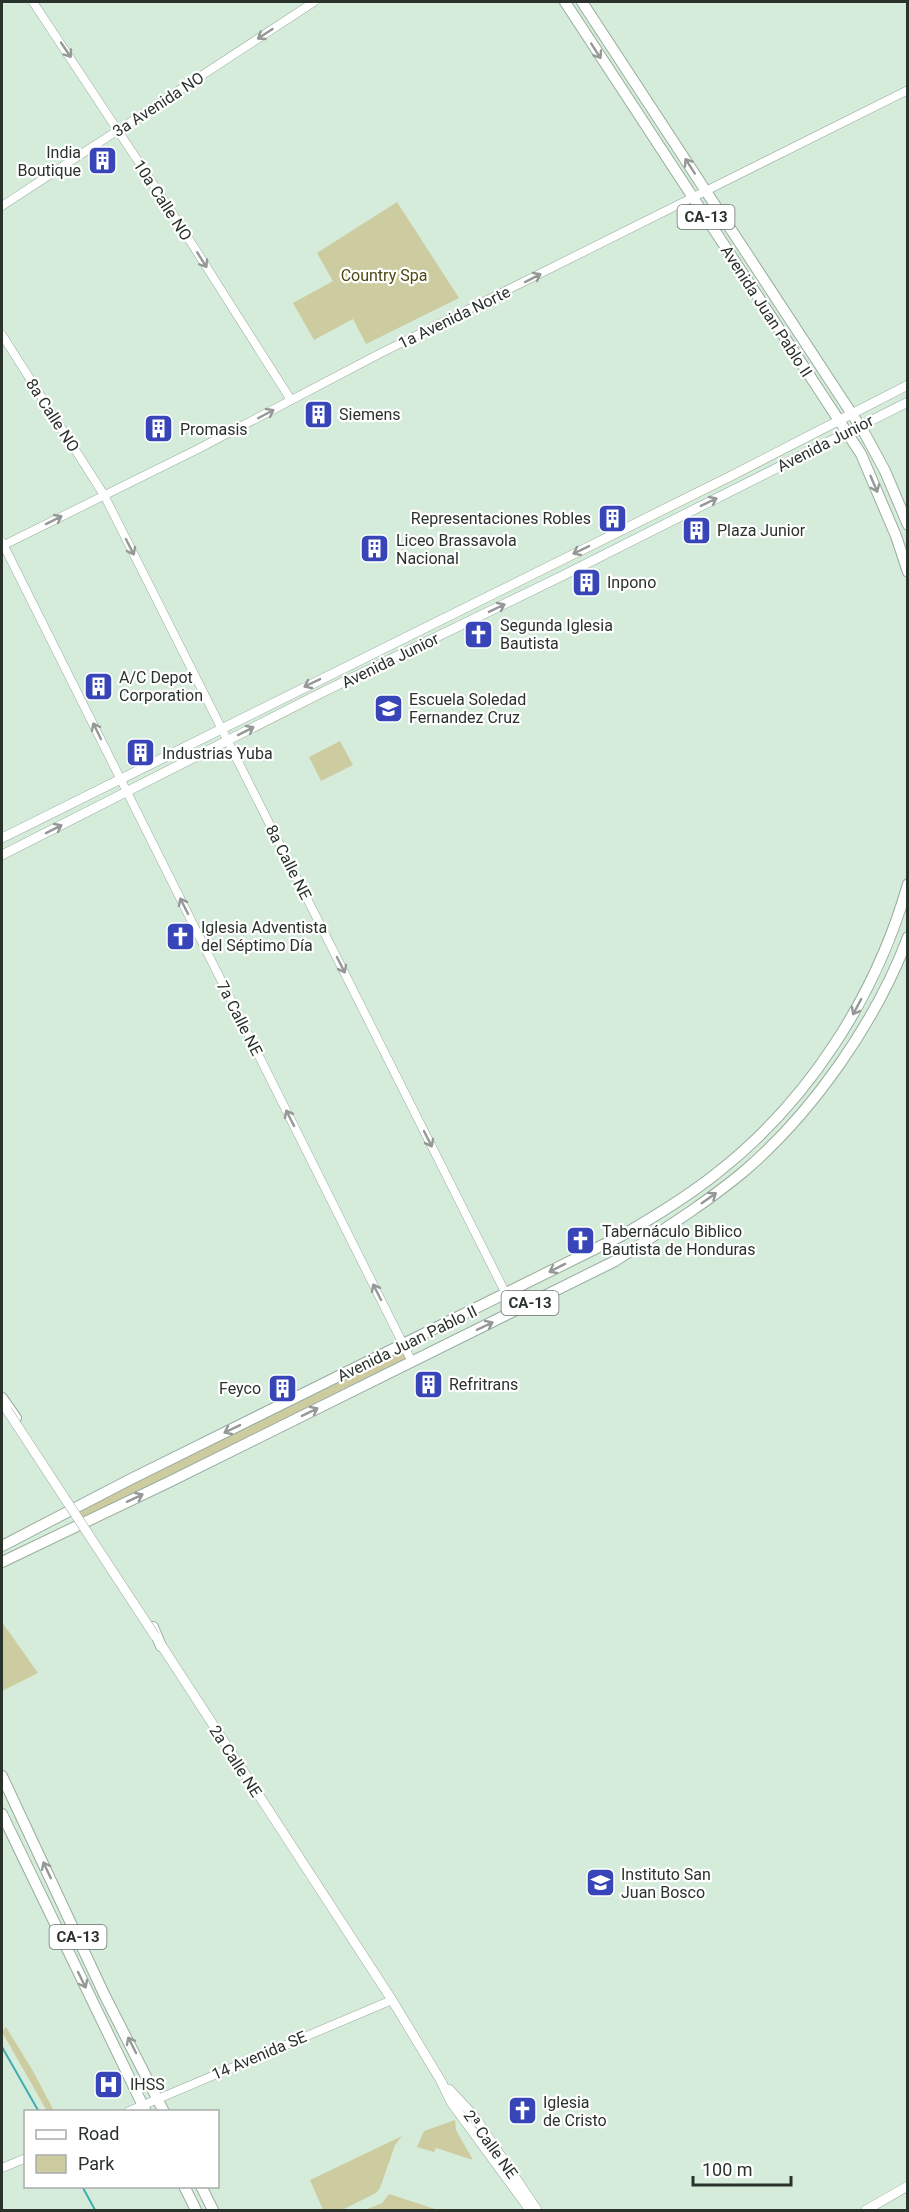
<svg xmlns="http://www.w3.org/2000/svg" width="909" height="2212" font-family="Roboto,sans-serif">
  <style>
    .green { fill: #cdcca1 }
    .lines { fill: none; stroke-linecap: round; stroke-linejoin: round }
    .stream { stroke: #42acb2; stroke-width: 2 }
    .minor-casing { stroke: #98ad9e; stroke-width: 9 }
    .major-casing { stroke: #98ad9e; stroke-width: 10 }
    .highway-casing { stroke: #98ad9e; stroke-width: 12 }
    .minor { stroke: #fff; stroke-width: 8 }
    .major { stroke: #fff; stroke-width: 9 }
    .highway { stroke: #fff; stroke-width: 10 }
    .major-bridge-casing { stroke: #98ad9e; stroke-width: 10; stroke-linecap: butt }
    .major-bridge { stroke: #fff; stroke-width: 9 }
    .oneway { stroke: #949896 }
    .labels { text-anchor: middle; stroke-width: 4.5; stroke-linejoin: round; paint-order: stroke }
    .shield { fill: #fff; stroke: #6a706b; stroke-width: 1.5 }
    .shield-label { font-size: 15px; font-weight: bold; fill: #2a322c }
    .street-label { font-size: 16px; fill: #2a322c; stroke: #fff }
    .poi-label { font-size: 16px; fill: #2a322c; stroke: #fff; text-anchor: start }
    .park-label { font-size: 16px; fill: #4d4910; stroke: #fff }
  </style>
  <rect width="100%" height="100%" fill="#d6ecdb"/>
  <g class="green">
    <path d="M 397,202 L 459,298 L 366,344 L 353,319 L 314,340 L 293,303 L 333,281 L 317,253 Z"/>
    <path d="M 340,741 L 353,765 L 321,781 L 309,757 Z"/>
    <path d="M 403,1345 L 412,1362 L 84,1522 L 76,1508 Z"/>
    <path d="M 2,1622 L 38,1673 L 2,1691 Z"/>
    <path d="M 6,2027 L 33,2071 L 54,2111 L 47,2111 L 2,2032 Z"/>
    <path d="M 455,2120 L 456,2130 L 473,2160 L 436,2148 L 434,2152 L 417,2147 L 424,2131 Z"/>
    <path d="M 402,2136 L 395,2145 L 380,2188 L 376,2193 L 342,2210 L 323,2210 L 310,2180 Z"/>
    <path d="M 389,2194 L 438,2210 L 365,2210 L 382,2203 Z"/>
  </g>
  <g class="lines">
    <g class="stream">
      <path d="M 2,2047 L 39,2112"/>
      <path d="M 82,2186 L 95,2210"/>
    </g>
    <defs>
      <g id="minor">
        <path d="M 33,2 L 171,211 L 291,400"/>
        <path d="M 2,206 L 314,2"/>
        <path d="M 2,335 L 104,495 L 506,1294"/>
        <path d="M 2,542 L 412,1362"/>
        <path d="M 2,546 L 198,449 L 379,354 L 908,90"/>
        <path d="M 127,2112 L 392,2000"/>
        <path d="M 2,2168 L 26,2158"/>
      </g>
      <g id="major">
        <path d="M 2,838 L 731,476 L 908,385"/>
        <path d="M 2,855 L 321,693 L 564,575 L 908,402"/>
        <path d="M 158,1640 L 392,2000 L 441,2081 L 451,2102 L 530,2210"/>
        <path d="M 449,2089 L 475,2117 L 537,2210"/>
        <path d="M 866,2210 L 908,2186"/>
      </g>
      <g id="highway">
        <path d="M 565,2 L 861,454 L 896,536 L 908,572"/>
        <path d="M 582,2 L 865,434 L 885,471 L 908,525"/>
        <path d="M 2,1398 L 16,1418"/>
        <path d="M 2,1546 L 129,1480 L 621,1236 C 654,1217 687,1197 717,1173 C 809,1101 876,996 908,884"/>
        <path d="M 2,1562 L 169,1482 L 615,1261 C 658,1233 702,1206 742,1173 C 812,1114 876,1022 908,937"/>
        <path d="M 153,1627 L 161,1646"/>
        <path d="M 2,1776 L 104,1994 L 164,2112"/>
        <path d="M 2,1814 L 146,2112"/>
        <path d="M 184,2186 L 196,2210"/>
        <path d="M 201,2186 L 213,2210"/>
      </g>
    </defs>
    <use href="#minor" class="minor-casing"/>
    <use href="#major" class="major-casing"/>
    <use href="#highway" class="highway-casing"/>
    <use href="#minor" class="minor"/>
    <use href="#major" class="major"/>
    <use href="#highway" class="highway"/>
    <defs>
      <path id="major-bridge" d="M 7,1410 L 155,1636"/>
    </defs>
    <use href="#major-bridge" class="major-bridge-casing"/>
    <use href="#major-bridge" class="major-bridge"/>
  </g>
  <defs><path id="oneway-shaft" d="M-6 0H5M1.5-3L5.5 0L1.5 3" fill="none" stroke-width="1.6" stroke-linecap="round" stroke-linejoin="round" transform="scale(1.5)"/></defs>
  <g class="oneway">
    <use href="#oneway-shaft" transform="translate(265 34) rotate(147)"/>
    <use href="#oneway-shaft" transform="translate(66 50) rotate(56)"/>
    <use href="#oneway-shaft" transform="translate(596 51) rotate(57)"/>
    <use href="#oneway-shaft" transform="translate(690 166) rotate(-123)"/>
    <use href="#oneway-shaft" transform="translate(202 260) rotate(58)"/>
    <use href="#oneway-shaft" transform="translate(533 278) rotate(-27)"/>
    <use href="#oneway-shaft" transform="translate(266 414) rotate(-28)"/>
    <use href="#oneway-shaft" transform="translate(874 484) rotate(67)"/>
    <use href="#oneway-shaft" transform="translate(709 502) rotate(-26)"/>
    <use href="#oneway-shaft" transform="translate(54 520) rotate(-27)"/>
    <use href="#oneway-shaft" transform="translate(130 547) rotate(63)"/>
    <use href="#oneway-shaft" transform="translate(581 550) rotate(154)"/>
    <use href="#oneway-shaft" transform="translate(497 608) rotate(-26)"/>
    <use href="#oneway-shaft" transform="translate(312 683) rotate(154)"/>
    <use href="#oneway-shaft" transform="translate(97 731) rotate(-116)"/>
    <use href="#oneway-shaft" transform="translate(246 731) rotate(-27)"/>
    <use href="#oneway-shaft" transform="translate(54 829) rotate(-27)"/>
    <use href="#oneway-shaft" transform="translate(184 906) rotate(-117)"/>
    <use href="#oneway-shaft" transform="translate(341 965) rotate(63)"/>
    <use href="#oneway-shaft" transform="translate(857 1007) rotate(118)"/>
    <use href="#oneway-shaft" transform="translate(290 1118) rotate(-117)"/>
    <use href="#oneway-shaft" transform="translate(428 1139) rotate(63)"/>
    <use href="#oneway-shaft" transform="translate(709 1198) rotate(-35)"/>
    <use href="#oneway-shaft" transform="translate(557 1268) rotate(153)"/>
    <use href="#oneway-shaft" transform="translate(377 1292) rotate(-117)"/>
    <use href="#oneway-shaft" transform="translate(485 1326) rotate(-26)"/>
    <use href="#oneway-shaft" transform="translate(310 1412) rotate(-26)"/>
    <use href="#oneway-shaft" transform="translate(232 1429) rotate(154)"/>
    <use href="#oneway-shaft" transform="translate(135 1498) rotate(-25)"/>
    <use href="#oneway-shaft" transform="translate(47 1870) rotate(-115)"/>
    <use href="#oneway-shaft" transform="translate(82 1980) rotate(64)"/>
    <use href="#oneway-shaft" transform="translate(132 2045) rotate(-117)"/>
  </g>
  <defs>
    <symbol id="building-square" viewBox="-11 -11 22 22"><rect x="-9" y="-9" width="18" height="18" rx="4" fill="#3745b8" stroke="#fff"/><path d="M-4-6H4V6H1V3H-1V6H-4ZM-2.5-4.3h1.7v1.8h-1.7ZM.8-4.3h1.7v1.8H.8ZM-2.5-1h1.7V.8h-1.7ZM.8-1h1.7V.8H.8Z" fill="#fff"/></symbol>
    <symbol id="church-square" viewBox="-11 -11 22 22"><rect x="-9" y="-9" width="18" height="18" rx="4" fill="#3745b8" stroke="#fff"/><path d="M-1.2-6h2.4v3.5h3.3v2.4h-3.3V6h-2.4V-.1h-3.3v-2.4h3.3Z" fill="#fff"/></symbol>
    <symbol id="school-square" viewBox="-11 -11 22 22"><rect x="-9" y="-9" width="18" height="18" rx="4" fill="#3745b8" stroke="#fff"/><path d="M0-5L7-2L0 1L-7-2ZM-4 1L0 2.5L4 1V4Q0 6-4 4Z" fill="#fff"/></symbol>
    <symbol id="hospital-square" viewBox="-11 -11 22 22"><rect x="-9" y="-9" width="18" height="18" rx="4" fill="#3745b8" stroke="#fff"/><path d="M-5-5h3v3.5h4V-5h3V5h-3V1.5h-4V5h-3Z" fill="#fff"/></symbol>
  </defs>
  <g fill-rule="evenodd">
    <use href="#building-square" x="86" y="144" width="33" height="33"/>
    <use href="#building-square" x="302" y="398" width="33" height="33"/>
    <use href="#building-square" x="142" y="412" width="33" height="33"/>
    <use href="#building-square" x="596" y="502" width="33" height="33"/>
    <use href="#building-square" x="680" y="514" width="33" height="33"/>
    <use href="#building-square" x="358" y="532" width="33" height="33"/>
    <use href="#building-square" x="570" y="566" width="33" height="33"/>
    <use href="#church-square" x="462" y="618" width="33" height="33"/>
    <use href="#building-square" x="82" y="670" width="33" height="33"/>
    <use href="#school-square" x="372" y="692" width="33" height="33"/>
    <use href="#building-square" x="124" y="736" width="33" height="33"/>
    <use href="#church-square" x="164" y="920" width="33" height="33"/>
    <use href="#church-square" x="564" y="1224" width="33" height="33"/>
    <use href="#building-square" x="412" y="1368" width="33" height="33"/>
    <use href="#building-square" x="266" y="1372" width="33" height="33"/>
    <use href="#school-square" x="584" y="1866" width="33" height="33"/>
    <use href="#hospital-square" x="92" y="2068" width="33" height="33"/>
    <use href="#church-square" x="506" y="2094" width="33" height="33"/>
  </g>
  <g class="labels">
    <g class="shield">
      <rect x="677.5" y="205" width="57" height="24" rx="4.5"/>
      <rect x="501.5" y="1291" width="57" height="24" rx="4.5"/>
      <rect x="49.5" y="1925" width="57" height="24" rx="4.5"/>
    </g>
    <g class="shield-label">
      <text x="706" y="222">CA-13</text>
      <text x="530" y="1308">CA-13</text>
      <text x="78" y="1942">CA-13</text>
    </g>
    <g class="street-label">
      <text transform="translate(158 104) rotate(-33)" y="6">3a Avenida NO</text>
      <text transform="translate(163 200) rotate(57)" y="6">10a Calle NO</text>
      <text transform="translate(767 311) rotate(57)" y="6">Avenida Juan Pablo II</text>
      <text transform="translate(454 317) rotate(-26)" y="6">1a Avenida Norte</text>
      <text transform="translate(53 415) rotate(57)" y="6">8a Calle NO</text>
      <text transform="translate(825 443) rotate(-27)" y="6">Avenida Junior</text>
      <text transform="translate(390 660) rotate(-26)" y="6">Avenida Junior</text>
      <text transform="translate(289 862) rotate(63)" y="6">8a Calle NE</text>
      <text transform="translate(240 1018) rotate(63)" y="6">7a Calle NE</text>
      <text transform="translate(407 1343) rotate(-26)" y="6">Avenida Juan Pablo II</text>
      <text transform="translate(236 1761) rotate(57)" y="6">2a Calle NE</text>
      <text transform="translate(259 2055) rotate(-23)" y="6">14 Avenida SE</text>
      <text transform="translate(491 2144) rotate(54)" y="6">2ª Calle NE</text>
    </g>
    <g class="poi-label">
      <text x="81" y="158" text-anchor="end">India<tspan x="81" dy="18">Boutique</tspan></text>
      <text x="339" y="420">Siemens</text>
      <text x="180" y="435">Promasis</text>
      <text x="591" y="524" text-anchor="end">Representaciones Robles</text>
      <text x="717" y="536">Plaza Junior</text>
      <text x="396" y="546">Liceo Brassavola<tspan x="396" dy="18">Nacional</tspan></text>
      <text x="607" y="588">Inpono</text>
      <text x="500" y="631">Segunda Iglesia<tspan x="500" dy="18">Bautista</tspan></text>
      <text x="119" y="683">A/C Depot<tspan x="119" dy="18">Corporation</tspan></text>
      <text x="409" y="705">Escuela Soledad<tspan x="409" dy="18">Fernandez Cruz</tspan></text>
      <text x="162" y="759">Industrias Yuba</text>
      <text x="201" y="933">Iglesia Adventista<tspan x="201" dy="18">del Séptimo Día</tspan></text>
      <text x="602" y="1237">Tabernáculo Biblico<tspan x="602" dy="18">Bautista de Honduras</tspan></text>
      <text x="449" y="1390">Refritrans</text>
      <text x="261" y="1394" text-anchor="end">Feyco</text>
      <text x="621" y="1880">Instituto San<tspan x="621" dy="18">Juan Bosco</tspan></text>
      <text x="130" y="2090">IHSS</text>
      <text x="543" y="2108">Iglesia<tspan x="543" dy="18">de Cristo</tspan></text>
    </g>
    <g class="park-label">
      <text x="384" y="281">Country Spa</text>
    </g>
  </g>
  <rect width="909" height="2212" fill="none" stroke="#2a322c" stroke-width="6"/>
  <rect x="24" y="2110" width="195" height="78" fill="#ffffff" stroke="#aaadab" stroke-width="1.5"/>
  <rect x="36" y="2130" width="30" height="9" fill="#ffffff" stroke="#aaadab" stroke-width="1.5"/>
  <text x="78" y="2140" font-size="18" fill="#2a322c">Road</text>
  <rect x="36" y="2155" width="30" height="18" fill="#cdcca1" stroke="#aaadab" stroke-width="1.5"/>
  <text x="78" y="2170" font-size="18" fill="#2a322c">Park</text>
  <path d="M693 2176v9h98v-9" fill="none" stroke="#2a322c" stroke-width="3"/>
  <text x="702" y="2176" font-size="18" fill="#2a322c" stroke="#ffffff" stroke-width="4.5" paint-order="stroke">100 m</text>
</svg>
